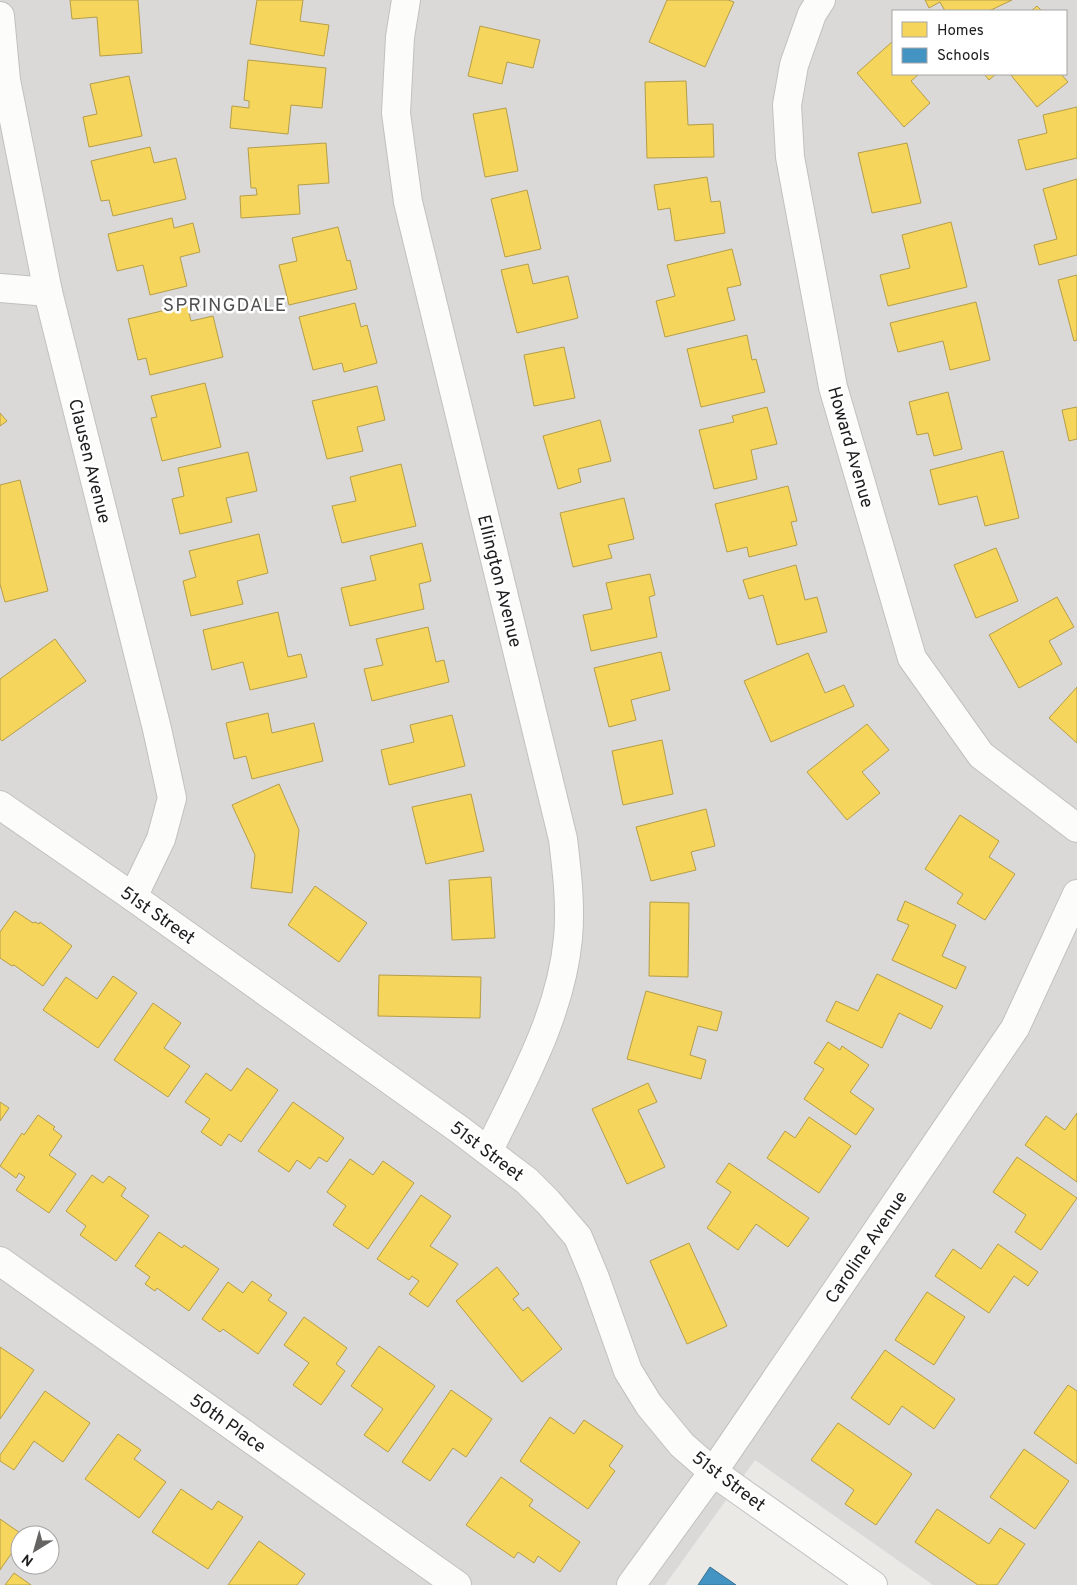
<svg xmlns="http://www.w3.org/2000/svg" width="1077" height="1585" font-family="Overpass,sans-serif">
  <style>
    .residential { fill: #dad9d7; fill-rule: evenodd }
    .homes { fill: #f6d55c; stroke: #b59e49 }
    .schools { fill: #4393c3; stroke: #387091 }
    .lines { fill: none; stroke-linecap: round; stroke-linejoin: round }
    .minor-casing { stroke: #c2c1c0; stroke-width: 30 }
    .minor { stroke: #fcfcfb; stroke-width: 28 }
    .labels { text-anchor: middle; stroke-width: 5; stroke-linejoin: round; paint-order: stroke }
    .street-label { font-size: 18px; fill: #1d1d1d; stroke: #fff }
    .neighbourhood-label { font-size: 19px; letter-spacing: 1px; fill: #505050; stroke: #fff }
  </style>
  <rect width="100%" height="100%" fill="#ebe9e6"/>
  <path class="residential" d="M 0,0 L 1077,0 L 1077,1585 L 933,1585 L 755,1460 L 665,1585 L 0,1585 ZM 893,11 L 1066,11 L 1066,74 L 893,74 ZM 20,1535 L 50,1535 L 50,1565 L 20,1565 Z"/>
  <g class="homes">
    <path d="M 70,0 L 138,0 L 142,53 L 100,56 L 97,17 L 72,19 Z"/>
    <path d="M 257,0 L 303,0 L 300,21 L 329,25 L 324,56 L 250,44 Z"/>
    <path d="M 667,0 L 728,0 L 734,2 L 705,67 L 649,42 Z"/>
    <path d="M 925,0 L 1012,0 L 989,11 L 945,11 L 940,2 L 929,8 Z"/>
    <path d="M 1037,6 L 1042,11 L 1031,11 Z"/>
    <path d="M 480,26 L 540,40 L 533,68 L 507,62 L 502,84 L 468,76 Z"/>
    <path d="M 893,41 L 893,74 L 919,74 L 911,81 L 930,103 L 904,127 L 857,73 Z"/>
    <path d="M 248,60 L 326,68 L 322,108 L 291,105 L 288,134 L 230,128 L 232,106 L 249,108 L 249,101 L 244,100 Z"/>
    <path d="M 984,74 L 996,74 L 989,80 Z"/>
    <path d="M 1010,74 L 1061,74 L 1068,82 L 1037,107 Z"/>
    <path d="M 129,76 L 142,136 L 89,147 L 83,117 L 97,114 L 90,84 Z"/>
    <path d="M 686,81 L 688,125 L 713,124 L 714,157 L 647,158 L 645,82 Z"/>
    <path d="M 1077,107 L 1077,158 L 1026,170 L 1018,140 L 1047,133 L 1043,115 Z"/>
    <path d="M 506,108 L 518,171 L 485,177 L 473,114 Z"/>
    <path d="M 326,143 L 329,183 L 298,185 L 300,214 L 241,218 L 240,196 L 257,195 L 256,188 L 251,188 L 248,148 Z"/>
    <path d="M 907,143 L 921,203 L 872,213 L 858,153 Z"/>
    <path d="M 150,147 L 154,163 L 176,158 L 186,199 L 113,216 L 109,200 L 101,201 L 91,161 Z"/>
    <path d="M 707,177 L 711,202 L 720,201 L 725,233 L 675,241 L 670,208 L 658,210 L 654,185 Z"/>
    <path d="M 1077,179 L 1077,255 L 1039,265 L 1034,245 L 1057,239 L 1043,189 Z"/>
    <path d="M 527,190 L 541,249 L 505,257 L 491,199 Z"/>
    <path d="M 172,218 L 174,228 L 193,223 L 200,252 L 180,257 L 187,286 L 150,295 L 143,265 L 117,271 L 108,234 Z"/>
    <path d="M 951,222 L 967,287 L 888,306 L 880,275 L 910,268 L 902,235 Z"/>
    <path d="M 338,227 L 347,261 L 350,260 L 357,289 L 289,305 L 279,265 L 297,261 L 292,238 Z"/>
    <path d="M 732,249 L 741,285 L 727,288 L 735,320 L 665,337 L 656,301 L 675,296 L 667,265 Z"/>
    <path d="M 528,264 L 533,284 L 568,276 L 578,318 L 517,333 L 501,270 Z"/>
    <path d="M 1077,275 L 1077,340 L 1074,341 L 1058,280 Z"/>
    <path d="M 976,302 L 990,360 L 950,370 L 943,341 L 898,352 L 890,323 Z"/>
    <path d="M 355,303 L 361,327 L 367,325 L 377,363 L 344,372 L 342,363 L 313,370 L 299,317 Z"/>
    <path d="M 187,305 L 191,321 L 213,316 L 223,357 L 150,375 L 146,358 L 138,360 L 128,319 Z"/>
    <path d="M 747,335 L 752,360 L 756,359 L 765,392 L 701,407 L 687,349 Z"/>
    <path d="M 564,347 L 575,398 L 534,406 L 524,355 Z"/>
    <path d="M 205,383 L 221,447 L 162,461 L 151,418 L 157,417 L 151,396 Z"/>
    <path d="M 377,386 L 385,420 L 357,427 L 363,451 L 327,459 L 312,401 Z"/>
    <path d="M 948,392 L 962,449 L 934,456 L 928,433 L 917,435 L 909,402 Z"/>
    <path d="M 767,407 L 777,444 L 751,450 L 757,479 L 714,489 L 699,430 L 734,422 L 732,416 Z"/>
    <path d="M 1077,407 L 1077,439 L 1069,441 L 1062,410 Z"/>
    <path d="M 0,413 L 7,421 L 0,426 Z"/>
    <path d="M 600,420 L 611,461 L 578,469 L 581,482 L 558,489 L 543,436 Z"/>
    <path d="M 1003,451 L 1019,518 L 985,526 L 977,496 L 939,505 L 930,470 Z"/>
    <path d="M 248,452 L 257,491 L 226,498 L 232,522 L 180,534 L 172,499 L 184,496 L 178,468 Z"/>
    <path d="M 401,464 L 416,526 L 342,543 L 332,506 L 356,501 L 350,477 Z"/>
    <path d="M 20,480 L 48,591 L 5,602 L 0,584 L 0,485 Z"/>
    <path d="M 788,486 L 797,521 L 791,522 L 797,545 L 749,557 L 747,547 L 727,552 L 715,504 Z"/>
    <path d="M 624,498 L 634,539 L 608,545 L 612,558 L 573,567 L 560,513 Z"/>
    <path d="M 259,534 L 268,573 L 237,581 L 243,604 L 191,616 L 183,581 L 196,577 L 189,551 Z"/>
    <path d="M 422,543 L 431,581 L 419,584 L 424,609 L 350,626 L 341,588 L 376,580 L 370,556 Z"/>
    <path d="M 996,548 L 1018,601 L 976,618 L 954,565 Z"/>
    <path d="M 796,565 L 805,600 L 817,597 L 827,632 L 777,645 L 763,595 L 749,599 L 743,580 Z"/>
    <path d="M 650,574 L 655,595 L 649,597 L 657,637 L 591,651 L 583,615 L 612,609 L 606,583 Z"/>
    <path d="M 1057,597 L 1074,627 L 1049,641 L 1062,664 L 1019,688 L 989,635 Z"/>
    <path d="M 278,612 L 288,657 L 301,654 L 307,677 L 250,690 L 243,662 L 212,670 L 203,630 Z"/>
    <path d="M 428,627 L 436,662 L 444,660 L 449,682 L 372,701 L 364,669 L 383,665 L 376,639 Z"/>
    <path d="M 55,639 L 86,681 L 2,741 L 0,739 L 0,679 Z"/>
    <path d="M 661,652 L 670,690 L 631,700 L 636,720 L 609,727 L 594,668 Z"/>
    <path d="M 808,653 L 825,693 L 844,685 L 854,706 L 771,742 L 744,681 Z"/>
    <path d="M 1077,687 L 1077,743 L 1049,718 Z"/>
    <path d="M 268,713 L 272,733 L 314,723 L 323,761 L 252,779 L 246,756 L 234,759 L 226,723 Z"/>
    <path d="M 452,715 L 465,766 L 389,785 L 381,750 L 414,742 L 410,725 Z"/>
    <path d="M 867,724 L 889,750 L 862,772 L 880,793 L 847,820 L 807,772 Z"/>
    <path d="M 662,740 L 673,794 L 623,805 L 612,751 Z"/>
    <path d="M 279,784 L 299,830 L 292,893 L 251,888 L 255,855 L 232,805 Z"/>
    <path d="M 471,794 L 484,851 L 426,864 L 412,807 Z"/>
    <path d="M 706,809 L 715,846 L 691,852 L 696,870 L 651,881 L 636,827 Z"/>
    <path d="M 960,815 L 999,841 L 989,857 L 1015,874 L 985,920 L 957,903 L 963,894 L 925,869 Z"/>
    <path d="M 491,877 L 495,938 L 452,940 L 449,880 Z"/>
    <path d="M 315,886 L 367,923 L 339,962 L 288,925 Z"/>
    <path d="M 905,901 L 956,925 L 942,956 L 966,967 L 956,989 L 892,960 L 909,925 L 897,920 Z"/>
    <path d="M 650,902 L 689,903 L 688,977 L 649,976 Z"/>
    <path d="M 15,911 L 33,923 L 35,922 L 39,924 L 40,922 L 72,946 L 43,986 L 14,965 L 12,966 L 0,958 L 0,932 Z"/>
    <path d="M 877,974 L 943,1006 L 931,1029 L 899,1013 L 882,1048 L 826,1021 L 836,1001 L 858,1011 Z"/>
    <path d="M 379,975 L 481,977 L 480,1018 L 378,1016 Z"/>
    <path d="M 113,976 L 137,993 L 98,1048 L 43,1010 L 66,977 L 97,999 Z"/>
    <path d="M 646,991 L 722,1012 L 717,1031 L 698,1026 L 690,1055 L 706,1060 L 701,1079 L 627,1059 Z"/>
    <path d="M 153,1003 L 181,1023 L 164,1048 L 190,1066 L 168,1097 L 114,1060 Z"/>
    <path d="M 828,1042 L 840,1050 L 842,1046 L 869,1065 L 850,1092 L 874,1109 L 856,1135 L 804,1099 L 824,1069 L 814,1063 Z"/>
    <path d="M 247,1068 L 278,1090 L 241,1142 L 229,1134 L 221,1146 L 201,1132 L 210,1119 L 185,1102 L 206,1073 L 231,1091 Z"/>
    <path d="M 648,1083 L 657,1102 L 638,1110 L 665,1167 L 627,1184 L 592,1109 Z"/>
    <path d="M 0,1102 L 9,1108 L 0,1121 Z"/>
    <path d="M 293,1102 L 344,1138 L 327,1162 L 319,1157 L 310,1169 L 297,1160 L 289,1172 L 258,1151 Z"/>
    <path d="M 1077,1113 L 1077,1182 L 1025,1145 L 1046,1116 L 1065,1130 Z"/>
    <path d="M 38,1115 L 55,1127 L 53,1129 L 62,1136 L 49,1155 L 76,1174 L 49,1213 L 16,1190 L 25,1177 L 19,1173 L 16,1178 L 0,1166 L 22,1133 L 24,1135 Z"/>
    <path d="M 809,1117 L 851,1146 L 819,1193 L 767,1158 L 785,1131 L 795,1138 Z"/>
    <path d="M 1017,1157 L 1077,1198 L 1041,1250 L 1015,1232 L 1026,1215 L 993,1192 Z"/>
    <path d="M 350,1159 L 373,1175 L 383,1161 L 414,1183 L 368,1249 L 333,1225 L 346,1206 L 327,1192 Z"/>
    <path d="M 729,1163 L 809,1218 L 788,1247 L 756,1224 L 738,1250 L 707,1228 L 731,1192 L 716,1182 Z"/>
    <path d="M 92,1175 L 103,1183 L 109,1176 L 126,1188 L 121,1196 L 149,1216 L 116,1261 L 80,1235 L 86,1226 L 66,1211 Z"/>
    <path d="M 421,1195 L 451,1216 L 430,1246 L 458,1264 L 428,1307 L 409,1294 L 419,1281 L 412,1276 L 409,1280 L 377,1259 Z"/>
    <path d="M 159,1232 L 182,1248 L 184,1245 L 219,1269 L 189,1311 L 157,1288 L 155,1291 L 145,1284 L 150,1277 L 135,1266 Z"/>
    <path d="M 689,1243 L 727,1326 L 687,1344 L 650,1261 Z"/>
    <path d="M 998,1244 L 1038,1272 L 1028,1286 L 1014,1276 L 989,1313 L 935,1276 L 953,1249 L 981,1269 Z"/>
    <path d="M 497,1267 L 519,1294 L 513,1299 L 523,1311 L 528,1307 L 562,1349 L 522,1382 L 456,1301 Z"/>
    <path d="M 252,1281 L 272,1295 L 268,1300 L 287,1313 L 258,1354 L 223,1329 L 220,1332 L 202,1319 L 228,1282 L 243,1293 Z"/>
    <path d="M 927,1292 L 965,1317 L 934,1365 L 895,1340 Z"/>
    <path d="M 304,1317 L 347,1348 L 336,1364 L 345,1371 L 321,1405 L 293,1385 L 309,1363 L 284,1345 Z"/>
    <path d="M 379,1346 L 435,1386 L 388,1452 L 364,1435 L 383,1409 L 351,1386 Z"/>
    <path d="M 0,1347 L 34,1370 L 0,1419 Z"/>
    <path d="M 885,1350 L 955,1399 L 934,1429 L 902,1406 L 889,1425 L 851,1398 Z"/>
    <path d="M 1068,1385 L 1077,1391 L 1077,1464 L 1034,1433 Z"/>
    <path d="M 451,1390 L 492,1419 L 466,1457 L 453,1448 L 430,1481 L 402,1462 Z"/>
    <path d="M 45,1391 L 90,1423 L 63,1462 L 34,1441 L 14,1470 L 0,1461 L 0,1455 Z"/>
    <path d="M 550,1417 L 574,1434 L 584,1420 L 623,1446 L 609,1466 L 615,1471 L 588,1509 L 520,1461 Z"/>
    <path d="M 838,1423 L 912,1474 L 876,1525 L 845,1504 L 854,1490 L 811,1460 Z"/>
    <path d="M 118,1434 L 141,1450 L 134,1459 L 166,1482 L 139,1518 L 85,1479 Z"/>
    <path d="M 1024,1449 L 1069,1481 L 1035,1529 L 990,1497 Z"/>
    <path d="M 501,1477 L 533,1500 L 529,1506 L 580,1542 L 560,1572 L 538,1556 L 534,1563 L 518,1552 L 514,1558 L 466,1525 Z"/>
    <path d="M 181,1489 L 212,1510 L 218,1501 L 243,1517 L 208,1569 L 152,1532 Z"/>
    <path d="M 937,1509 L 989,1544 L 1000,1528 L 1025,1544 L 997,1585 L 978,1585 L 915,1542 Z"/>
    <path d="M 0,1519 L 23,1535 L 20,1535 L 20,1541 L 0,1570 Z"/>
    <path d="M 259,1541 L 305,1574 L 297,1585 L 228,1585 Z"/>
    <path d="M 14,1573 L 31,1585 L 5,1585 Z"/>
  </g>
  <path class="schools" d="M 710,1567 L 736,1585 L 698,1585 Z"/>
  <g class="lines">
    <defs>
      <g id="minor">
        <path d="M 406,0 L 400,37 L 396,113 L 408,202 L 563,839 C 567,872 571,905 568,938 C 561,1014 522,1082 489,1150"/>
        <path d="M 821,0 L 812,14 L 794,65 L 787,105 L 790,157 L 833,387 L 912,658 L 981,755 L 1077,828"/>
        <path d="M 0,16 L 6,80 L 48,292 L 157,729 L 172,798 L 161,839 L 133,897"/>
        <path d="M 0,288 L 48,292"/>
        <path d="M 0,805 L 133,897 L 460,1130 L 527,1181 L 548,1202 L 578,1237 L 595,1278 L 628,1371 L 649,1405 L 682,1445 L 713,1472 L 873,1585"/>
        <path d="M 0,1261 L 457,1585"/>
        <path d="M 631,1585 L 713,1472 L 1015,1028 L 1077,894"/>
      </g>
    </defs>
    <use href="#minor" class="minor-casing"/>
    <use href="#minor" class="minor"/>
  </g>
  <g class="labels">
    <g class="street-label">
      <text transform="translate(851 447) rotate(74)" y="6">Howard Avenue</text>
      <text transform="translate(90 461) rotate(76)" y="6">Clausen Avenue</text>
      <text transform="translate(500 581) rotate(76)" y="6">Ellington Avenue</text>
      <text transform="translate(158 915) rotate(35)" y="6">51st Street</text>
      <text transform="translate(487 1151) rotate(37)" y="6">51st Street</text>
      <text transform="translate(866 1247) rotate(-56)" y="6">Caroline Avenue</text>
      <text transform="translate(228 1423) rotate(35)" y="6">50th Place</text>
      <text transform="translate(729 1481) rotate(37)" y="6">51st Street</text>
    </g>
    <g class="neighbourhood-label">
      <text x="225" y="311">SPRINGDALE</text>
    </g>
  </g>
  <rect x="892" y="10" width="175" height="65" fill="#ffffff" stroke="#a5a5a5"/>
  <rect x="902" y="22" width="25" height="15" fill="#f6d55c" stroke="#a5a5a5"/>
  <text x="937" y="35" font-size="15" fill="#1d1d1d">Homes</text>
  <rect x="902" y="48" width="25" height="15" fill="#4393c3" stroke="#a5a5a5"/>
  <text x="937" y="60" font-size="15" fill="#1d1d1d">Schools</text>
  <g transform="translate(35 1550) rotate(217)"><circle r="24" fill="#ffffff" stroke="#a5a5a5"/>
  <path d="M0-4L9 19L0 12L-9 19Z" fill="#656463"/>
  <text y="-8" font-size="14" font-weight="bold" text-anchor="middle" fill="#1d1d1d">N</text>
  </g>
</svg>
